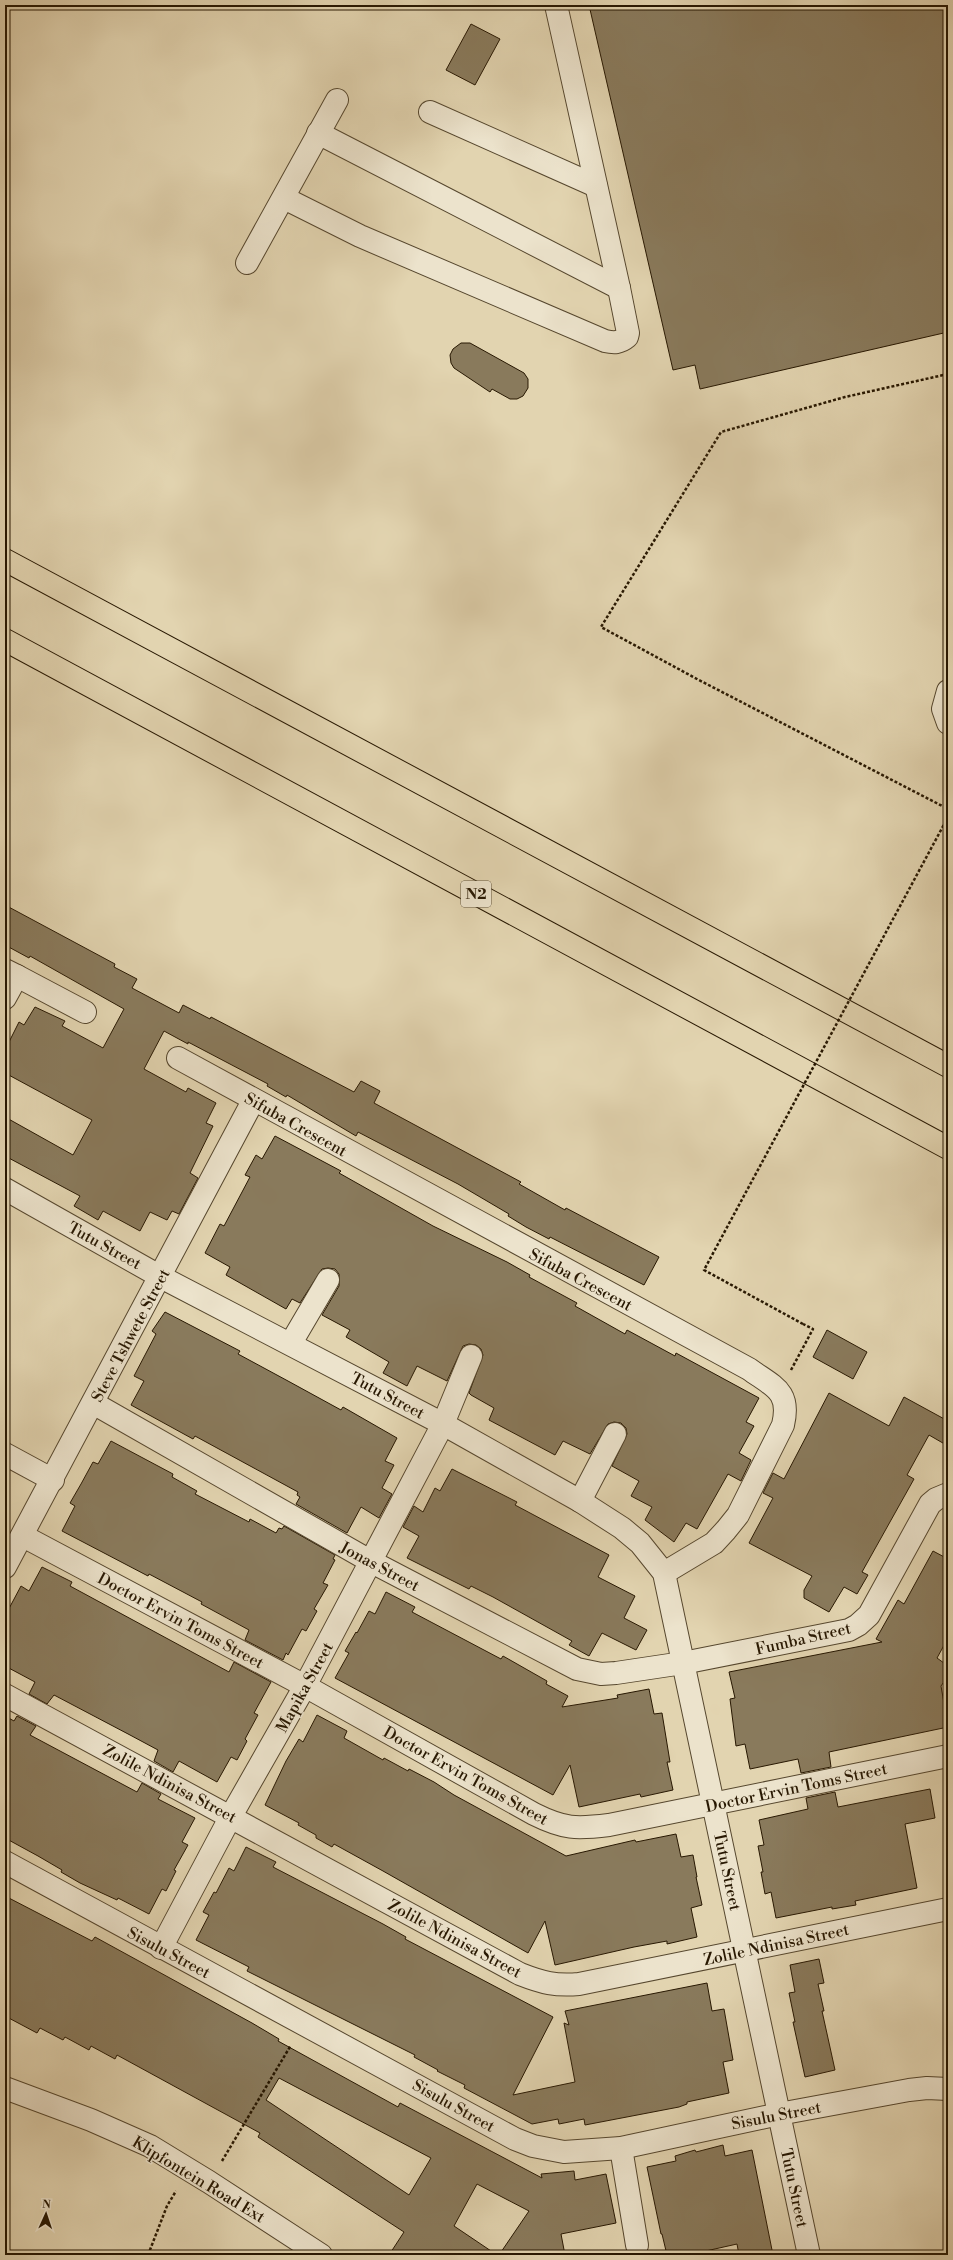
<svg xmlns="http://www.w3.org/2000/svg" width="953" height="2260" font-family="'Libre Bodoni',serif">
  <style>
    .building { fill: #897a5c; stroke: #281802; fill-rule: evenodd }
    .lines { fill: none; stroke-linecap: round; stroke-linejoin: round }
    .minor-casing { stroke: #56472e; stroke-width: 24 }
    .highway-casing { stroke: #281802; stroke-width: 24 }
    .path { stroke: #281802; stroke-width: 2.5; stroke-dasharray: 3 2; stroke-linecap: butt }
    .minor { stroke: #ece3cc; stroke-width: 22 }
    .highway { stroke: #e2d4b0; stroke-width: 22 }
    .path-bridge { stroke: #281802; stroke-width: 2.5; stroke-dasharray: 3 2; stroke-linecap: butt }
    .labels { text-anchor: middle; stroke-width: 3; stroke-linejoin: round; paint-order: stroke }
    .shield { fill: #ece3cc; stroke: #63553f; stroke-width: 1 }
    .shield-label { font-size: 15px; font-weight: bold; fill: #281802 }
    .street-label { font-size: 16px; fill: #281802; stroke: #ece3cc }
  </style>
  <rect width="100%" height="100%" fill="#e2d4b0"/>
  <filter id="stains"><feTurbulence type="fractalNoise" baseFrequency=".005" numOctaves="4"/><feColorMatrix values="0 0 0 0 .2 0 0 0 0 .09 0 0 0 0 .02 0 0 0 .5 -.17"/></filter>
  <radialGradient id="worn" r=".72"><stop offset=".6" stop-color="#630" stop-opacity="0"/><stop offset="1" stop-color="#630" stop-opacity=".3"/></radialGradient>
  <g class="building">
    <path d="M 589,5 L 948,5 L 948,332 L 700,389 L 695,365 L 673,370 Z"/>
    <path d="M 471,24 L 500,39 L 475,85 L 446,70 Z"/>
    <path d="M 461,343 L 470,343 L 524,373 L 528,379 L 528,388 L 523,396 L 517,399 L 510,399 L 492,389 L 490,392 L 454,368 L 451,363 L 450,355 L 453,349 Z"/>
    <path d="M 5,905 L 115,964 L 114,967 L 137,979 L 132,988 L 179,1013 L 183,1005 L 210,1019 L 211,1017 L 354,1092 L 361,1081 L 380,1091 L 374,1103 L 521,1182 L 519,1184 L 565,1210 L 566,1208 L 659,1257 L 644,1285 L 550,1237 L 549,1239 L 526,1227 L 508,1216 L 509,1214 L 458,1184 L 358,1132 L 356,1136 L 287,1095 L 286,1097 L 267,1086 L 268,1084 L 188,1042 L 188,1044 L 164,1031 L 144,1069 L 186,1092 L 188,1088 L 216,1103 L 206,1123 L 213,1126 L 190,1173 L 198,1178 L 179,1214 L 172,1211 L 167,1220 L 150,1212 L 140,1231 L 103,1211 L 98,1220 L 74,1206 L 80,1196 L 5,1156 L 5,1117 L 73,1155 L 92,1120 L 5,1073 L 5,1050 L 19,1022 L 24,1025 L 35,1007 L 65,1021 L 62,1026 L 103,1048 L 124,1009 L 30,956 L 29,958 L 5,945 Z"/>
    <path d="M 275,1136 L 341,1171 L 339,1173 L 433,1226 L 507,1262 L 530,1275 L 529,1277 L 577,1303 L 575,1306 L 625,1334 L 627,1330 L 675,1356 L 676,1353 L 759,1398 L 746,1422 L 754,1426 L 739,1453 L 751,1460 L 741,1481 L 728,1474 L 697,1529 L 686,1523 L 674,1542 L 645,1520 L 652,1507 L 631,1496 L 639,1481 L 612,1466 L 627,1434 L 626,1428 L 621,1423 L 614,1422 L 608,1424 L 590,1454 L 563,1441 L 555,1455 L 489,1420 L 494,1408 L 471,1395 L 469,1393 L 483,1355 L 481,1349 L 476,1345 L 469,1344 L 463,1346 L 447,1381 L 417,1366 L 407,1386 L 383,1373 L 389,1362 L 346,1337 L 350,1330 L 322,1315 L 339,1286 L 339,1274 L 335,1269 L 328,1268 L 322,1269 L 300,1303 L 292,1299 L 286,1309 L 226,1275 L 230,1267 L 205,1253 L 220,1224 L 224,1226 L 250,1177 L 245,1175 L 256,1155 L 262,1159 Z"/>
    <path d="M 165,1312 L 240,1351 L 238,1354 L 288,1381 L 341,1410 L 343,1407 L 397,1438 L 385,1461 L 394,1465 L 382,1488 L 392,1494 L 379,1518 L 361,1507 L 347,1533 L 296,1504 L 300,1497 L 297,1495 L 298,1492 L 195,1436 L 193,1439 L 131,1405 L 144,1381 L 134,1376 L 156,1334 L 152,1331 Z"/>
    <path d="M 827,1330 L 867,1352 L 853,1379 L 813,1357 Z"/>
    <path d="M 829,1393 L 889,1426 L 904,1397 L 948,1421 L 948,1446 L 929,1435 L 907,1475 L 914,1479 L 862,1572 L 868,1575 L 857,1594 L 844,1587 L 829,1612 L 804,1598 L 804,1590 L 812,1576 L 749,1543 L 773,1498 L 763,1493 L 773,1473 L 784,1479 Z"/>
    <path d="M 111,1441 L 173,1474 L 172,1477 L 197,1491 L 195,1494 L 249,1522 L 250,1519 L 276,1533 L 279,1528 L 282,1529 L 284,1526 L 335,1555 L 333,1559 L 335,1560 L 323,1583 L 328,1585 L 314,1609 L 317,1611 L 306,1631 L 302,1629 L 288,1655 L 286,1653 L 283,1660 L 245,1640 L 249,1630 L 201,1604 L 202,1602 L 149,1574 L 148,1576 L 62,1531 L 75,1506 L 70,1503 L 81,1484 L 93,1462 L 98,1464 Z"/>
    <path d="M 452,1469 L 517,1502 L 515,1505 L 609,1555 L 598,1577 L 635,1596 L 624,1618 L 647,1630 L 636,1650 L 602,1633 L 589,1656 L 569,1645 L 572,1641 L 493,1597 L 471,1586 L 469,1589 L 407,1558 L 419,1536 L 403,1527 L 414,1506 L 423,1512 L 435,1488 L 440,1491 Z"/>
    <path d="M 933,1551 L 948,1559 L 948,1638 L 937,1658 L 948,1666 L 948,1676 L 941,1686 L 948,1727 L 829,1752 L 831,1767 L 801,1773 L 798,1759 L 750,1769 L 745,1744 L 736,1746 L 730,1699 L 735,1698 L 729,1672 L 882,1642 L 876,1639 L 898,1600 L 904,1604 Z"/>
    <path d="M 42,1567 L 72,1582 L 70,1586 L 229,1672 L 234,1662 L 271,1682 L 254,1713 L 258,1715 L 245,1739 L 247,1741 L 237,1760 L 231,1757 L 217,1782 L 179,1761 L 173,1772 L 154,1761 L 158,1750 L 130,1735 L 54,1695 L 47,1704 L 29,1694 L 35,1682 L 5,1666 L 5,1616 L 21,1586 L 29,1591 Z"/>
    <path d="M 386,1592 L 415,1607 L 412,1612 L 501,1659 L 503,1656 L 547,1681 L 546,1684 L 568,1696 L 562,1707 L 618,1698 L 617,1695 L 649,1689 L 654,1714 L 662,1713 L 670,1762 L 667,1762 L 673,1790 L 641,1797 L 640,1794 L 579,1807 L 570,1765 L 553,1795 L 335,1678 L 349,1653 L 345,1651 L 356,1632 L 357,1633 L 369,1611 L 375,1614 Z"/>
    <path d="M 317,1715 L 347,1731 L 344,1738 L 383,1760 L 384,1758 L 408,1771 L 409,1769 L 434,1782 L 454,1795 L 566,1856 L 635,1840 L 636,1842 L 676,1834 L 681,1857 L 693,1855 L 697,1877 L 696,1877 L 702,1905 L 691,1908 L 697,1937 L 667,1944 L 667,1941 L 634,1947 L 555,1965 L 545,1921 L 528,1953 L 383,1871 L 334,1844 L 332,1847 L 316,1838 L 316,1835 L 298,1825 L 299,1823 L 265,1805 L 286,1761 L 299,1739 L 303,1742 Z"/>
    <path d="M 5,1716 L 14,1721 L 17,1716 L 36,1726 L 30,1735 L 137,1792 L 142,1783 L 161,1794 L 158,1799 L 195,1818 L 182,1842 L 188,1845 L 174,1870 L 176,1871 L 166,1891 L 162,1889 L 149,1914 L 118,1898 L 117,1900 L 80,1883 L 61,1872 L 62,1870 L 38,1856 L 5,1838 Z"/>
    <path d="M 930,1789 L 935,1818 L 905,1824 L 917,1888 L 855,1901 L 856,1905 L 832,1909 L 832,1907 L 776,1918 L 771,1892 L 765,1894 L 761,1872 L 763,1872 L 758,1846 L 764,1845 L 759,1820 L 808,1809 L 806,1798 L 835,1792 L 838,1807 Z"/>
    <path d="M 246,1847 L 276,1862 L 273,1867 L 383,1924 L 406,1937 L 405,1939 L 553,2017 L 513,2095 L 575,2082 L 564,2023 L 569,2025 L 565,2011 L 707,1983 L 712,2011 L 724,2009 L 733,2060 L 723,2062 L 729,2093 L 687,2102 L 687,2104 L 679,2107 L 585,2125 L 584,2119 L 559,2124 L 558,2119 L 532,2124 L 464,2088 L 465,2085 L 437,2071 L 438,2070 L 414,2057 L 415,2055 L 247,1971 L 249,1967 L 196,1940 L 209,1915 L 203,1912 L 214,1892 L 216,1893 L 229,1868 L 234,1871 Z"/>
    <path d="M 5,1896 L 92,1941 L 95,1937 L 252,2023 L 279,2039 L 278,2041 L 398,2107 L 400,2103 L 542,2178 L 541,2174 L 574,2171 L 575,2180 L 606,2174 L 616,2223 L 561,2234 L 565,2255 L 499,2255 L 529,2211 L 477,2184 L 454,2226 L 497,2255 L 389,2255 L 404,2232 L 258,2137 L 260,2133 L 117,2055 L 115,2059 L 91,2046 L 89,2050 L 65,2037 L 63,2040 L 40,2028 L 37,2033 L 5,2016 ZM 279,2078 L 431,2158 L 409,2195 L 266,2100 Z"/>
    <path d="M 819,1959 L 824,1983 L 818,1984 L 824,2011 L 822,2011 L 835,2070 L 805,2077 L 793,2022 L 795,2022 L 789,1993 L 795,1992 L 790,1965 Z"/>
    <path d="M 723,2145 L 725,2156 L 752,2150 L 773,2255 L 739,2255 L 737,2244 L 688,2255 L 667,2255 L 662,2234 L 661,2234 L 647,2167 L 676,2161 L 675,2156 L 695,2150 L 696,2152 Z"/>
  </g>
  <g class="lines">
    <defs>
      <g id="minor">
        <path d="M 430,112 L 596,186"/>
        <path d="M 318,133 L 619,288"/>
        <path d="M 284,198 L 360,236 L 605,341 C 614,343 620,343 627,337 L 628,333 L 619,288 L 556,5"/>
        <path d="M 247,263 L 337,100"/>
        <path d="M 948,691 L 943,709 L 948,723"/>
        <path d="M 5,970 L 17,976 L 5,998"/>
        <path d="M 17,976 L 85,1012"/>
        <path d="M 178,1058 L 749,1369 C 774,1387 791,1391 783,1425 L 738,1515 L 726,1530 L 714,1543 L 664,1573"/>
        <path d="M 5,1189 L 161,1277 L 443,1424 L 580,1501 L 622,1528 L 640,1543 L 664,1573 L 809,2255"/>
        <path d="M 291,1343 L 328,1280"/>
        <path d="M 93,1403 L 370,1561 L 577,1669 L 601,1674 L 616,1673 L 683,1663 L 849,1630 L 858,1625 L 869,1615 L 930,1504 L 936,1499 L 948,1494"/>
        <path d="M 5,1454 L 53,1480"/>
        <path d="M 580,1501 L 615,1434"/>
        <path d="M 23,1536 L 305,1686 L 534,1814 C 564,1829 576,1829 609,1825 L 948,1756"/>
        <path d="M 5,1567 L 253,1101"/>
        <path d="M 5,1695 L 520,1974 C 543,1983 555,1986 579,1984 L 948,1909"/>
        <path d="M 5,1862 L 515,2139 L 533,2146 L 564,2152 L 621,2148 L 779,2114 L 909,2090 L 927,2088 L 948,2089"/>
        <path d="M 161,1948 L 231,1816 L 305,1686 L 443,1424 L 471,1356"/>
        <path d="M 5,2088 L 91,2120 L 150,2146 L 209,2182 L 321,2255"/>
        <path d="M 621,2148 L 637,2245"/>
      </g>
      <g id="highway">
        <path d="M 5,560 L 948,1066"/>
        <path d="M 5,640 L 948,1148"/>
      </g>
    </defs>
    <use href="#minor" class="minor-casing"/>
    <use href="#highway" class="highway-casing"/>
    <g class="path">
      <path d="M 948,374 L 845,397 L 721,432 L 601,627 L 697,679 L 948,809"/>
      <path d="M 791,1370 L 813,1329 L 803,1324"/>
      <path d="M 222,2161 L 291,2045"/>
      <path d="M 148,2255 L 167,2206 L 176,2191"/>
    </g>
    <use href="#minor" class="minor"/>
    <use href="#highway" class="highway"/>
    <path class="path-bridge" d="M 803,1324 L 704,1270 L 948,817"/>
  </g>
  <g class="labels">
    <rect class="shield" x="461" y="881" width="30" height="26" rx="3"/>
    <g class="shield-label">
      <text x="476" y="899">N2</text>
    </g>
    <g class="street-label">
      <text transform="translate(296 1124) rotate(29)" y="6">Sifuba Crescent</text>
      <text transform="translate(105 1245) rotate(29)" y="6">Tutu Street</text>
      <text transform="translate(581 1279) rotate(28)" y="6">Sifuba Crescent</text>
      <text transform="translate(130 1335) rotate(-62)" y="6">Steve Tshwete Street</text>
      <text transform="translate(388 1395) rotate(28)" y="6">Tutu Street</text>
      <text transform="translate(380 1566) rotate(28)" y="6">Jonas Street</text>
      <text transform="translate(181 1620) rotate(28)" y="6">Doctor Ervin Toms Street</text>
      <text transform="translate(803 1638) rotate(-13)" y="6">Fumba Street</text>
      <text transform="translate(304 1687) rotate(-61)" y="6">Mapika Street</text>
      <text transform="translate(466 1775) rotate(29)" y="6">Doctor Ervin Toms Street</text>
      <text transform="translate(170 1783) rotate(28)" y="6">Zolile Ndinisa Street</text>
      <text transform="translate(796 1787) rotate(-12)" y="6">Doctor Ervin Toms Street</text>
      <text transform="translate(728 1871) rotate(78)" y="6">Tutu Street</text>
      <text transform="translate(455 1938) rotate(28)" y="6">Zolile Ndinisa Street</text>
      <text transform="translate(776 1944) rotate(-12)" y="6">Zolile Ndinisa Street</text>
      <text transform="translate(169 1952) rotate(28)" y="6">Sisulu Street</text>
      <text transform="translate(454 2105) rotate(29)" y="6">Sisulu Street</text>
      <text transform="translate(776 2115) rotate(-11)" y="6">Sisulu Street</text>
      <text transform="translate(199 2179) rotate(31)" y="6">Klipfontein Road Ext</text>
      <text transform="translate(795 2188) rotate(78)" y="6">Tutu Street</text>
    </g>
  </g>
  <rect width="953" height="2260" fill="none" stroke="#e2d4b0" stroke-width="20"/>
  <rect x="6" y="6" width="941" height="2248" fill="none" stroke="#281802" stroke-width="2"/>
  <rect x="10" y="10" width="933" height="2240" fill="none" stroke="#281802"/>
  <g transform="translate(46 2214) rotate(3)" stroke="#ece3cc" stroke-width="3" paint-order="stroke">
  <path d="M0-3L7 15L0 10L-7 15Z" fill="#281802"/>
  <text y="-6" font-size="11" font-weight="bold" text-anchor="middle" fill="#281802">N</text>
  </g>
  <rect width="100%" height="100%" filter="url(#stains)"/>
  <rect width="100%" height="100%" fill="url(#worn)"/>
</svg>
